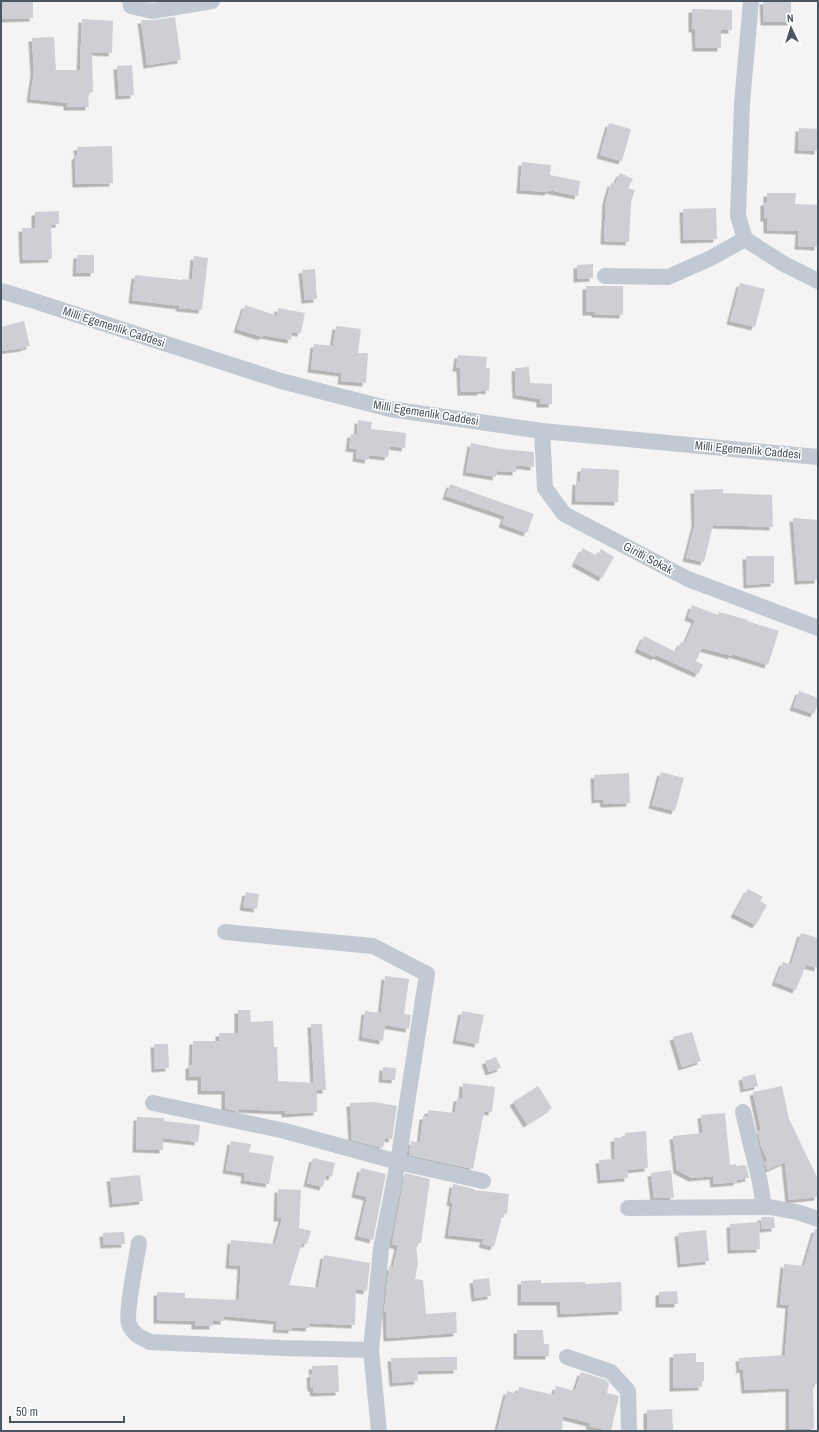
<svg xmlns="http://www.w3.org/2000/svg" width="819" height="1432" font-family="'Archivo Narrow',sans-serif">
  <style>
    .building { fill: #cdcfd5; filter: url(#shadow) }
    .lines { fill: none; stroke-linecap: round; stroke-linejoin: round }
    .street { stroke: #c1cad2; stroke-width: 16 }
    .labels { text-anchor: middle; stroke-width: 3; stroke-linejoin: round; paint-order: stroke }
    .street-label { font-size: 12px; fill: #4a5661; stroke: #fff }
  </style>
  <defs>
    <filter id="shadow"><feDropShadow dx="-3.5" dy="3.5" stdDeviation="0" flood-color="#0004"/></filter>
  </defs>
  <rect width="100%" height="100%" fill="#f5f3f3"/>
  <g class="building">
    <path d="M 2,1 L 33,1 L 33,18 L 2,19 Z"/>
    <path d="M 763,1 L 791,1 L 791,22 L 764,22 Z"/>
    <path d="M 692,9 L 732,10 L 732,30 L 721,30 L 721,48 L 696,48 L 695,29 L 692,29 Z"/>
    <path d="M 175,17 L 181,60 L 147,65 L 141,20 L 154,20 Z"/>
    <path d="M 82,19 L 113,21 L 112,53 L 92,52 L 93,92 L 88,93 L 89,107 L 67,107 L 67,103 L 30,99 L 34,72 L 32,38 L 54,37 L 56,70 L 80,70 Z"/>
    <path d="M 132,65 L 134,95 L 119,96 L 117,66 Z"/>
    <path d="M 609,123 L 631,129 L 622,161 L 600,155 Z"/>
    <path d="M 799,128 L 818,129 L 818,151 L 798,150 Z"/>
    <path d="M 112,146 L 113,183 L 76,184 L 75,156 L 78,155 L 77,147 Z"/>
    <path d="M 522,162 L 551,165 L 550,175 L 580,181 L 578,196 L 549,190 L 548,192 L 520,190 Z"/>
    <path d="M 620,173 L 633,179 L 628,188 L 635,190 L 631,202 L 629,242 L 604,241 L 606,201 L 611,183 L 615,184 Z"/>
    <path d="M 767,193 L 796,193 L 795,204 L 818,205 L 818,247 L 798,246 L 799,231 L 767,230 L 767,218 L 764,218 L 764,202 L 767,202 Z"/>
    <path d="M 716,208 L 717,239 L 684,240 L 683,209 Z"/>
    <path d="M 59,211 L 59,224 L 51,225 L 52,259 L 23,260 L 22,228 L 35,228 L 35,212 Z"/>
    <path d="M 77,255 L 94,255 L 94,273 L 76,273 Z"/>
    <path d="M 194,256 L 208,258 L 202,310 L 179,308 L 180,306 L 132,300 L 135,275 L 182,280 L 183,279 L 192,280 Z"/>
    <path d="M 593,264 L 593,278 L 577,279 L 577,265 Z"/>
    <path d="M 315,269 L 317,299 L 305,300 L 302,270 Z"/>
    <path d="M 740,283 L 765,289 L 755,327 L 730,321 Z"/>
    <path d="M 586,286 L 623,286 L 623,315 L 595,314 L 595,312 L 586,312 Z"/>
    <path d="M 245,305 L 277,316 L 278,308 L 305,313 L 301,333 L 292,332 L 291,340 L 263,335 L 262,337 L 237,329 Z"/>
    <path d="M 24,321 L 30,346 L 24,347 L 24,348 L 1,351 L 1,327 Z"/>
    <path d="M 336,326 L 361,329 L 358,353 L 368,353 L 366,383 L 341,381 L 342,373 L 311,369 L 314,344 L 333,346 Z"/>
    <path d="M 458,355 L 487,357 L 486,368 L 490,368 L 489,391 L 481,390 L 481,392 L 461,392 L 460,368 L 456,368 Z"/>
    <path d="M 529,367 L 530,383 L 552,384 L 552,404 L 540,404 L 540,399 L 516,395 L 515,368 Z"/>
    <path d="M 358,420 L 372,422 L 371,429 L 406,433 L 405,448 L 390,446 L 388,457 L 369,455 L 368,460 L 356,458 L 357,449 L 349,448 L 351,434 L 357,435 Z"/>
    <path d="M 471,443 L 501,449 L 534,452 L 534,467 L 516,465 L 516,472 L 497,471 L 496,477 L 466,472 Z"/>
    <path d="M 581,468 L 619,470 L 618,502 L 575,501 L 576,481 L 580,482 Z"/>
    <path d="M 450,484 L 534,514 L 527,533 L 502,524 L 505,516 L 446,496 Z"/>
    <path d="M 723,489 L 723,493 L 772,495 L 773,527 L 713,525 L 704,562 L 686,558 L 695,524 L 694,490 Z"/>
    <path d="M 793,518 L 818,520 L 818,580 L 798,581 Z"/>
    <path d="M 583,548 L 597,556 L 601,549 L 614,557 L 602,578 L 575,563 Z"/>
    <path d="M 746,556 L 774,556 L 774,583 L 747,585 Z"/>
    <path d="M 692,605 L 718,615 L 719,612 L 748,620 L 747,621 L 779,631 L 768,665 L 732,654 L 732,656 L 702,648 L 696,661 L 703,665 L 698,674 L 656,655 L 655,657 L 638,649 L 644,636 L 676,652 L 681,642 L 685,643 L 695,620 L 688,617 Z"/>
    <path d="M 799,691 L 818,698 L 818,703 L 814,714 L 793,707 Z"/>
    <path d="M 661,772 L 684,778 L 675,811 L 652,805 Z"/>
    <path d="M 629,773 L 630,803 L 604,804 L 603,799 L 595,800 L 594,775 Z"/>
    <path d="M 748,889 L 763,897 L 760,901 L 767,905 L 756,925 L 734,914 Z"/>
    <path d="M 246,892 L 259,894 L 257,909 L 243,907 Z"/>
    <path d="M 801,933 L 818,938 L 818,968 L 806,965 L 796,990 L 775,982 L 783,962 L 791,965 Z"/>
    <path d="M 385,976 L 409,979 L 404,1014 L 411,1015 L 409,1029 L 385,1025 L 383,1041 L 362,1037 L 365,1011 L 381,1013 Z"/>
    <path d="M 238,1010 L 250,1010 L 251,1022 L 273,1021 L 274,1047 L 277,1047 L 278,1081 L 314,1083 L 311,1024 L 322,1024 L 326,1090 L 317,1090 L 317,1112 L 285,1114 L 285,1111 L 239,1109 L 239,1112 L 225,1108 L 225,1091 L 201,1091 L 201,1077 L 189,1077 L 189,1065 L 192,1065 L 193,1041 L 219,1041 L 219,1033 L 238,1033 Z"/>
    <path d="M 462,1011 L 484,1015 L 478,1044 L 456,1040 Z"/>
    <path d="M 692,1032 L 701,1061 L 682,1067 L 673,1037 Z"/>
    <path d="M 154,1044 L 168,1044 L 169,1068 L 155,1069 Z"/>
    <path d="M 496,1057 L 501,1068 L 489,1072 L 485,1061 Z"/>
    <path d="M 383,1067 L 396,1068 L 395,1080 L 382,1079 Z"/>
    <path d="M 755,1074 L 758,1086 L 744,1089 L 742,1077 Z"/>
    <path d="M 463,1083 L 495,1087 L 492,1112 L 484,1111 L 473,1169 L 409,1155 L 411,1141 L 420,1143 L 423,1116 L 428,1116 L 428,1110 L 455,1113 L 457,1098 L 462,1098 Z"/>
    <path d="M 538,1086 L 552,1108 L 527,1124 L 513,1102 Z"/>
    <path d="M 782,1086 L 789,1119 L 818,1179 L 818,1197 L 789,1200 L 785,1162 L 767,1170 L 765,1161 L 768,1161 L 761,1146 L 758,1132 L 761,1130 L 753,1092 Z"/>
    <path d="M 374,1102 L 397,1106 L 392,1139 L 385,1138 L 383,1148 L 352,1140 L 350,1103 Z"/>
    <path d="M 725,1113 L 730,1165 L 736,1164 L 736,1166 L 746,1165 L 749,1178 L 737,1180 L 737,1182 L 714,1184 L 713,1176 L 692,1178 L 677,1170 L 673,1136 L 703,1133 L 701,1115 Z"/>
    <path d="M 137,1117 L 164,1118 L 164,1121 L 200,1125 L 198,1142 L 163,1138 L 163,1150 L 136,1149 Z"/>
    <path d="M 646,1131 L 648,1168 L 627,1170 L 628,1178 L 601,1180 L 599,1160 L 615,1159 L 614,1138 L 625,1137 L 625,1133 Z"/>
    <path d="M 231,1141 L 251,1144 L 249,1152 L 274,1156 L 269,1184 L 244,1180 L 245,1173 L 226,1170 Z"/>
    <path d="M 313,1158 L 335,1163 L 332,1177 L 326,1175 L 323,1187 L 307,1183 Z"/>
    <path d="M 361,1168 L 386,1174 L 373,1240 L 358,1236 L 367,1197 L 355,1194 Z"/>
    <path d="M 671,1170 L 674,1198 L 654,1198 L 651,1173 Z"/>
    <path d="M 405,1173 L 430,1179 L 421,1243 L 416,1244 L 418,1264 L 415,1279 L 423,1280 L 426,1314 L 456,1312 L 457,1333 L 387,1338 L 386,1312 L 384,1312 L 389,1266 L 393,1267 L 398,1246 L 392,1244 Z"/>
    <path d="M 140,1175 L 143,1201 L 113,1204 L 110,1178 Z"/>
    <path d="M 453,1184 L 474,1189 L 474,1190 L 509,1194 L 507,1214 L 503,1213 L 494,1247 L 482,1244 L 484,1239 L 448,1235 L 453,1203 L 450,1202 Z"/>
    <path d="M 278,1189 L 301,1190 L 299,1228 L 311,1231 L 307,1244 L 302,1243 L 289,1285 L 318,1288 L 324,1255 L 370,1263 L 367,1291 L 356,1289 L 355,1325 L 310,1323 L 309,1328 L 292,1327 L 292,1330 L 276,1329 L 277,1321 L 224,1316 L 224,1321 L 213,1321 L 213,1326 L 195,1326 L 195,1321 L 157,1320 L 157,1292 L 185,1293 L 185,1298 L 239,1300 L 241,1266 L 229,1265 L 231,1240 L 275,1244 L 282,1218 L 277,1218 Z"/>
    <path d="M 761,1217 L 774,1217 L 775,1228 L 762,1229 Z"/>
    <path d="M 759,1222 L 760,1249 L 731,1250 L 730,1224 Z"/>
    <path d="M 815,1229 L 818,1229 L 818,1384 L 813,1384 L 814,1429 L 789,1429 L 789,1388 L 745,1390 L 743,1369 L 740,1370 L 739,1358 L 785,1355 L 789,1305 L 780,1304 L 784,1264 L 804,1266 Z"/>
    <path d="M 706,1230 L 709,1261 L 681,1264 L 678,1233 Z"/>
    <path d="M 124,1232 L 125,1244 L 104,1245 L 103,1233 Z"/>
    <path d="M 489,1278 L 491,1296 L 475,1298 L 473,1280 Z"/>
    <path d="M 541,1280 L 541,1283 L 585,1282 L 585,1284 L 621,1282 L 622,1311 L 561,1314 L 560,1302 L 521,1302 L 521,1281 Z"/>
    <path d="M 677,1291 L 678,1304 L 659,1304 L 659,1292 Z"/>
    <path d="M 517,1330 L 543,1330 L 544,1344 L 549,1344 L 549,1356 L 517,1356 Z"/>
    <path d="M 696,1353 L 696,1362 L 704,1362 L 704,1381 L 702,1381 L 702,1387 L 673,1388 L 673,1354 Z"/>
    <path d="M 457,1357 L 457,1370 L 417,1371 L 418,1381 L 393,1383 L 391,1358 Z"/>
    <path d="M 338,1365 L 339,1392 L 314,1393 L 313,1388 L 311,1388 L 310,1374 L 313,1374 L 312,1366 Z"/>
    <path d="M 581,1372 L 606,1380 L 609,1384 L 607,1393 L 619,1396 L 611,1431 L 589,1426 L 590,1423 L 563,1416 L 562,1431 L 497,1431 L 507,1391 L 517,1394 L 519,1387 L 554,1395 L 556,1386 L 575,1391 Z"/>
    <path d="M 672,1409 L 673,1430 L 647,1431 L 647,1410 Z"/>
  </g>
  <g class="lines">
    <g class="street">
      <path d="M 130,1 L 131,6 L 152,11 L 212,1"/>
      <path d="M 751,1 L 742,103 L 738,216 L 745,239 L 784,264 L 818,281"/>
      <path d="M 605,276 L 668,277 L 709,259 L 745,239"/>
      <path d="M 1,291 L 28,299 L 281,381 L 390,409 L 542,431 L 818,457"/>
      <path d="M 542,431 L 545,488 L 564,514 L 688,579 L 818,628"/>
      <path d="M 225,932 L 373,946 L 427,974 L 398,1162 L 381,1249 L 371,1350 L 379,1431"/>
      <path d="M 153,1103 L 285,1131 L 398,1162 L 483,1181"/>
      <path d="M 743,1112 L 760,1182 L 764,1207"/>
      <path d="M 628,1208 L 770,1207 L 797,1212 L 818,1219"/>
      <path d="M 139,1243 C 137,1257 125,1314 129,1324 C 133,1334 140,1337 150,1342 L 282,1348 L 371,1350"/>
      <path d="M 567,1357 L 611,1372 L 628,1391 L 629,1431"/>
    </g>
  </g>
  <g class="labels">
    <g class="street-label">
      <text transform="translate(114 327) rotate(18)" y="4">Milli Egemenlik Caddesi</text>
      <text transform="translate(426 413) rotate(9)" y="4">Milli Egemenlik Caddesi</text>
      <text transform="translate(748 450) rotate(5)" y="4">Milli Egemenlik Caddesi</text>
      <text transform="translate(648 558) rotate(28)" y="4">Giritli Sokak</text>
    </g>
  </g>
  <rect width="819" height="1432" fill="none" stroke="#4a5661" stroke-width="4"/>
  <g transform="translate(791 28) rotate(356)" stroke="#ffffff" stroke-width="3" paint-order="stroke">
  <path d="M0-3L7 15L0 10L-7 15Z" fill="#4a5661"/>
  <text y="-6" font-size="11" font-weight="bold" text-anchor="middle" fill="#4a5661">N</text>
  </g>
  <path d="M10 1416v6h114v-6" fill="none" stroke="#4a5661" stroke-width="2"/>
  <text x="16" y="1416" font-size="12" fill="#4a5661" stroke="#ffffff" stroke-width="3" paint-order="stroke">50 m</text>
</svg>
